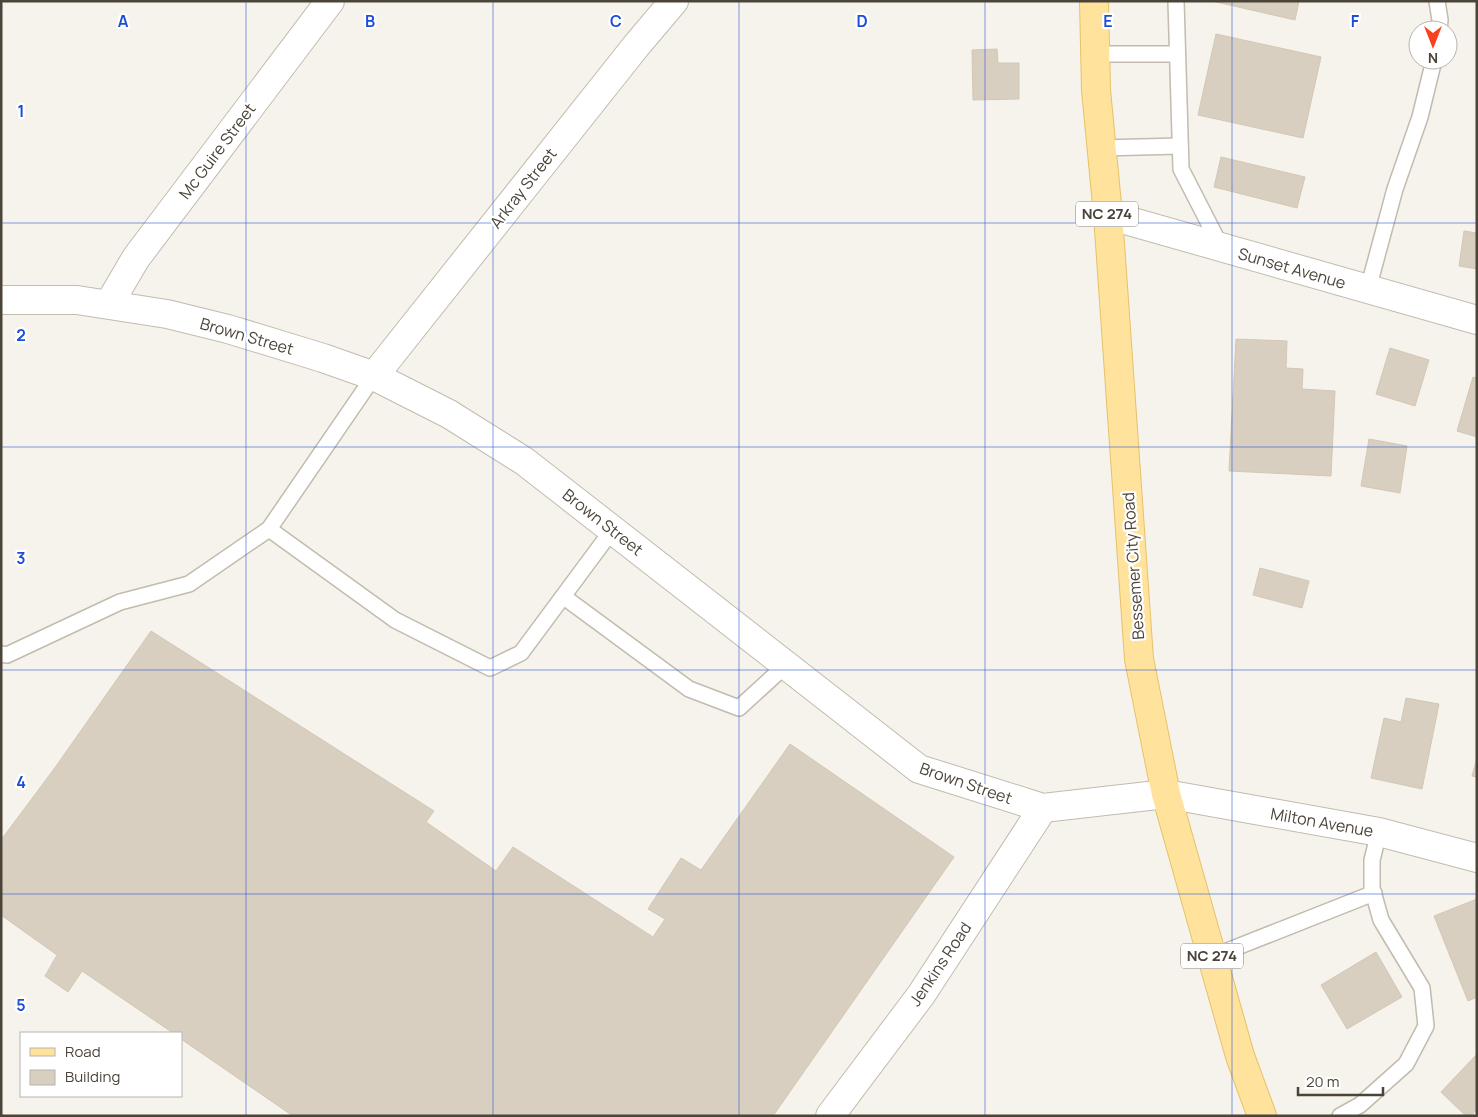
<svg xmlns="http://www.w3.org/2000/svg" width="1478" height="1117" font-family="Manrope,sans-serif">
  <style>
    .building { fill: #d8cfc1; stroke: #d3c7b4 }
    .lines { fill: none; stroke-linecap: round; stroke-linejoin: round }
    .lane-casing { stroke: #c2bbae; stroke-width: 18 }
    .street-casing { stroke: #c2bbae; stroke-width: 30 }
    .primary-casing { stroke: #e6c16a; stroke-width: 30 }
    .lane { stroke: #fff; stroke-width: 15 }
    .street { stroke: #fff; stroke-width: 28 }
    .primary { stroke: #ffe39c; stroke-width: 28 }
    .grid { fill: none; stroke: #1d4ed8; stroke-width: 1; stroke-opacity: 0.55 }
    .labels { text-anchor: middle; stroke-width: 4.5; stroke-linejoin: round; paint-order: stroke }
    .shield { fill: #fff; stroke: #817c74; stroke-width: 1 }
    .shield-label { font-size: 15px; font-weight: bold; fill: #4b4439 }
    .street-label { font-size: 16px; fill: #4b4439; stroke: #fff }
    .grid-label { font-size: 16px; text-anchor: middle; font-weight: bold; fill: #1d4ed8; stroke: #fff; stroke-width: 4.5; stroke-linejoin: round; paint-order: stroke }
  </style>
  <rect width="100%" height="100%" fill="#f6f3ec"/>
  <g class="building">
    <path d="M 1212,1 L 1299,1 L 1295,20 Z"/>
    <path d="M 1216,34 L 1321,57 L 1303,138 L 1198,115 Z"/>
    <path d="M 997,49 L 998,63 L 1019,63 L 1019,99 L 973,100 L 972,50 Z"/>
    <path d="M 1221,157 L 1305,177 L 1297,208 L 1214,187 Z"/>
    <path d="M 1464,231 L 1477,233 L 1477,269 L 1459,266 Z"/>
    <path d="M 1236,339 L 1287,341 L 1286,368 L 1303,369 L 1302,389 L 1335,391 L 1331,476 L 1229,471 Z"/>
    <path d="M 1390,348 L 1429,360 L 1415,406 L 1376,394 Z"/>
    <path d="M 1473,377 L 1477,378 L 1477,437 L 1457,431 Z"/>
    <path d="M 1369,439 L 1407,446 L 1400,493 L 1361,486 Z"/>
    <path d="M 1260,568 L 1309,581 L 1302,608 L 1253,595 Z"/>
    <path d="M 151,631 L 434,811 L 426,822 L 496,871 L 513,847 L 653,937 L 665,919 L 648,909 L 681,858 L 701,870 L 790,744 L 954,857 L 773,1116 L 293,1116 L 181,1039 L 181,1033 L 173,1033 L 82,971 L 68,992 L 45,976 L 57,955 L 1,915 L 1,840 L 54,769 Z"/>
    <path d="M 1406,698 L 1439,704 L 1422,789 L 1371,778 L 1384,718 L 1401,722 Z"/>
    <path d="M 1477,758 L 1477,777 L 1472,776 Z"/>
    <path d="M 1477,899 L 1477,997 L 1468,1001 L 1434,916 Z"/>
    <path d="M 1376,952 L 1402,997 L 1347,1029 L 1321,985 Z"/>
    <path d="M 1477,1054 L 1477,1109 L 1471,1116 L 1466,1116 L 1441,1092 Z"/>
  </g>
  <g class="lines">
    <defs>
      <g id="lane">
        <path d="M 1176,1 L 1181,169 L 1221,247"/>
        <path d="M 1437,1 L 1440,20 L 1439,30"/>
        <path d="M 1095,54 L 1177,54"/>
        <path d="M 1101,148 L 1180,146"/>
        <path d="M 1368,289 L 1395,189 L 1420,117 L 1434,60"/>
        <path d="M 269,529 L 395,620 L 490,668 L 521,653 L 613,529"/>
        <path d="M 564,597 L 689,689 L 739,708 L 786,665"/>
        <path d="M 1,654 L 7,655 L 120,602 L 189,584 L 269,529 L 374,376"/>
        <path d="M 1212,957 L 1374,893"/>
        <path d="M 1340,1116 L 1360,1105 L 1406,1064 L 1426,1026 L 1422,988 L 1381,920 L 1372,888 L 1372,860 L 1379,832"/>
      </g>
      <g id="street">
        <path d="M 1108,215 L 1477,320"/>
        <path d="M 1,300 L 77,300 L 167,314 L 228,329 L 323,358 L 374,376 L 449,414 L 524,461 L 569,496 L 919,769 L 1043,808 L 1166,794 L 1379,832 L 1477,858"/>
        <path d="M 109,304 L 136,258 L 330,1"/>
        <path d="M 374,376 L 636,46 L 674,1"/>
        <path d="M 830,1116 L 921,995 L 1043,808"/>
      </g>
      <path id="primary" d="M 1094,1 L 1096,90 L 1108,215 L 1139,659 L 1166,794 L 1240,1056 L 1262,1116"/>
    </defs>
    <use href="#lane" class="lane-casing"/>
    <use href="#street" class="street-casing"/>
    <use href="#primary" class="primary-casing"/>
    <use href="#lane" class="lane"/>
    <use href="#street" class="street"/>
    <use href="#primary" class="primary"/>
  </g>
  <path class="grid" d="M 246,1 L 246,1116M 493,1 L 493,1116M 739,1 L 739,1116M 985,1 L 985,1116M 1232,1 L 1232,1116M 1,223 L 1477,223M 1,447 L 1477,447M 1,670 L 1477,670M 1,894 L 1477,894"/>
  <g class="labels">
    <g class="shield">
      <rect x="1076" y="201.5" width="62" height="25" rx="4"/>
      <rect x="1181" y="943.5" width="62" height="25" rx="4"/>
    </g>
    <g class="shield-label">
      <text x="1107" y="219">NC 274</text>
      <text x="1212" y="961">NC 274</text>
    </g>
    <g class="street-label">
      <text transform="translate(217 151) rotate(-53)" y="6">Mc Guire Street</text>
      <text transform="translate(523 188) rotate(-52)" y="6">Arkray Street</text>
      <text transform="translate(1292 268) rotate(16)" y="6">Sunset Avenue</text>
      <text transform="translate(247 336) rotate(16)" y="6">Brown Street</text>
      <text transform="translate(603 522) rotate(38)" y="6">Brown Street</text>
      <text transform="translate(1133 566) rotate(-94)" y="6">Bessemer City Road</text>
      <text transform="translate(966 783) rotate(19)" y="6">Brown Street</text>
      <text transform="translate(1322 822) rotate(10)" y="6">Milton Avenue</text>
      <text transform="translate(940 964) rotate(-56)" y="6">Jenkins Road</text>
    </g>
  </g>
  <g class="grid-label">
    <text x="123" y="27">A</text>
    <text x="370" y="27">B</text>
    <text x="616" y="27">C</text>
    <text x="862" y="27">D</text>
    <text x="1108" y="27">E</text>
    <text x="1355" y="27">F</text>
    <text x="21" y="117">1</text>
    <text x="21" y="341">2</text>
    <text x="21" y="564">3</text>
    <text x="21" y="788">4</text>
    <text x="21" y="1011">5</text>
  </g>
  <rect width="1478" height="1117" fill="none" stroke="#4b4439" stroke-width="5"/>
  <rect x="20" y="1032" width="162" height="65" fill="#ffffff" stroke="#b7b4b0"/>
  <rect x="30" y="1048" width="25" height="8" fill="#ffe39c" stroke="#b7b4b0"/>
  <text x="65" y="1057" font-size="15" fill="#4b4439">Road</text>
  <rect x="30" y="1070" width="25" height="15" fill="#d8cfc1" stroke="#b7b4b0"/>
  <text x="65" y="1082" font-size="15" fill="#4b4439">Building</text>
  <g transform="translate(1433 45) rotate(180)"><circle r="24" fill="#ffffff" stroke="#b7b4b0"/>
  <path d="M0-4L9 19L0 12L-9 19Z" fill="#fc3f1d"/>
  <text y="-8" font-size="14" font-weight="bold" text-anchor="middle" fill="#4b4439">N</text>
  </g>
  <path d="M1298 1087v8h85v-8" fill="none" stroke="#4b4439" stroke-width="2.5"/>
  <text x="1306" y="1087" font-size="15" fill="#4b4439" stroke="#ffffff" stroke-width="4" paint-order="stroke">20 m</text>
</svg>
